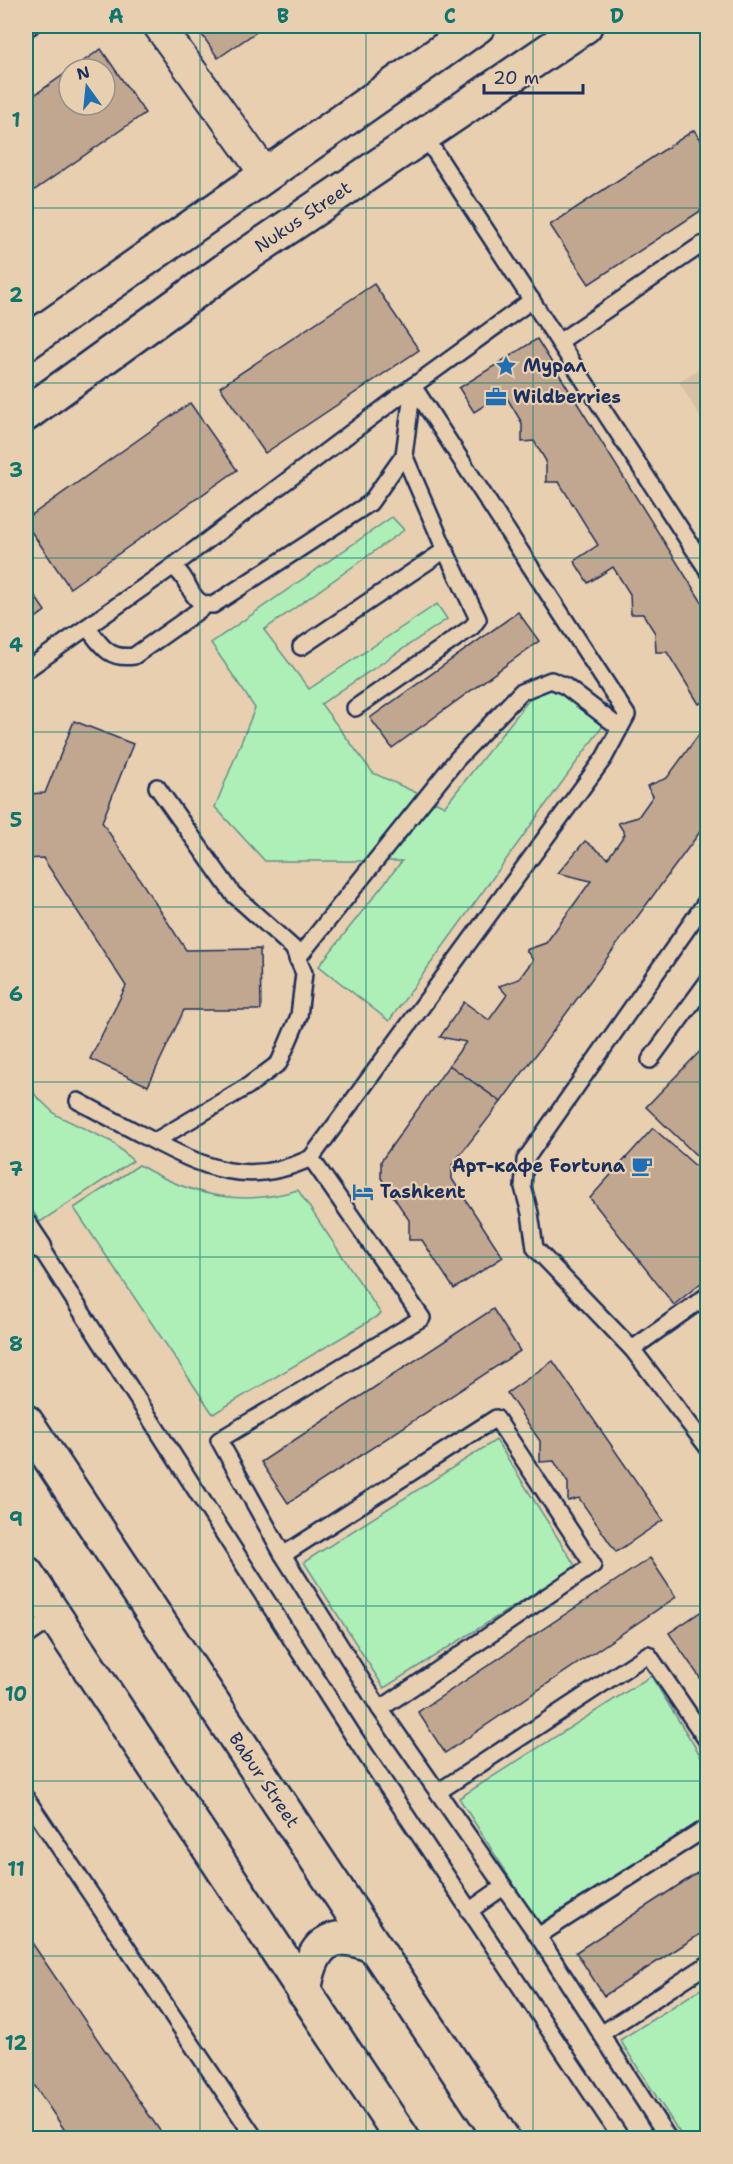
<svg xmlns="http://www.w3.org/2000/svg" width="733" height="2164" font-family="'Shantell Sans',sans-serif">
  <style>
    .built { fill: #d8c0a4 }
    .green { fill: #aeefb8; stroke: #648f8b; stroke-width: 1.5 }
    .building { fill: #c1a78f; stroke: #1b2f5e; stroke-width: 1.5 }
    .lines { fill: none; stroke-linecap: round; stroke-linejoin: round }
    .service-casing { stroke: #1b2f5e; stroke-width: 20 }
    .pedestrian-casing { stroke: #1b2f5e; stroke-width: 27 }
    .minor-casing { stroke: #1b2f5e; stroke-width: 34 }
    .primary-casing { stroke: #1b2f5e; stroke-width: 38 }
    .service { stroke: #e7cfaf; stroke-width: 15 }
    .pedestrian { stroke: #e7cfaf; stroke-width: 22 }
    .minor { stroke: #e7cfaf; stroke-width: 30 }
    .primary { stroke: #e7cfaf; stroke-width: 33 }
    .grid { fill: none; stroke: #0f766e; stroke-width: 1.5; stroke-opacity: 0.55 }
    .labels { text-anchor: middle; stroke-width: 4.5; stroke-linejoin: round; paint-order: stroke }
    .street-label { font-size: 18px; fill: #1b2f5e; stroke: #e7cfaf }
    .poi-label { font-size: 18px; font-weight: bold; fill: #1b2f5e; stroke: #e7cfaf; text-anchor: start }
    .neatline { fill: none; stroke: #0f766e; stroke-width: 2 }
    .grid-label { font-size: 20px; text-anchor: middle; font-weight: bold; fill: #0f766e }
  </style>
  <rect width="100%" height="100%" fill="#e7cfaf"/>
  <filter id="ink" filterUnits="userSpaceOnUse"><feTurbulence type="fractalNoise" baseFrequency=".0167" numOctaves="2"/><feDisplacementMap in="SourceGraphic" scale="12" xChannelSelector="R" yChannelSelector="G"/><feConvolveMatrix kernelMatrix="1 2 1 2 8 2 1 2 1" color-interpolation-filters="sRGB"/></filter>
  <g filter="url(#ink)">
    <path class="built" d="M 707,363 L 707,428 L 679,382 Z"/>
    <g class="green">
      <path d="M 392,517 L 404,530 L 264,630 L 309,689 L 437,604 L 447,619 L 321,704 L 373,773 L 445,806 L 544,681 L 605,723 L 389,1021 L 319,966 L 402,861 L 265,861 L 215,807 L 255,708 L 211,643 Z"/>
      <path d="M 26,1007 L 33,1017 L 31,1046 L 27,1066 L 35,1095 L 56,1115 L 112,1142 L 133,1161 L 40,1222 L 26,1201 Z"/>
      <path d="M 139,1165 C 192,1196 239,1207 298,1190 L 381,1314 L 213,1414 L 74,1208 Z"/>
      <path d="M 496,1440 L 576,1567 L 384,1688 L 304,1562 Z"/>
      <path d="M 651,1676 L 707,1766 L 707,1817 L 539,1924 L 459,1798 Z"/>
      <path d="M 707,1985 L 707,2138 L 683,2138 L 620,2040 Z"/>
    </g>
    <g class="building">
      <path d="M 196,26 L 265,26 L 218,58 Z"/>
      <path d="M 101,49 L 145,113 L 26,196 L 26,101 L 69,71 L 69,105 L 105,105 L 105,69 L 72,69 Z"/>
      <path d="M 694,130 L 708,150 L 708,206 L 589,284 L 550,225 Z"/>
      <path d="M 374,284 L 419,350 L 265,453 L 220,387 Z"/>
      <path d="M 537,339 L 708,612 L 708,699 L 699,704 L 667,652 L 656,652 L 655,633 L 643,614 L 631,614 L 630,594 L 613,567 L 588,583 L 574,561 L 598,545 L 559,482 L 546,482 L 546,461 L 534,441 L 522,442 L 522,423 L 504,393 L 474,412 L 459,388 Z"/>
      <path d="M 190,403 L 237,470 L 70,588 L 26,524 L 26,519 Z"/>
      <path d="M 26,583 L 45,611 L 26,625 Z"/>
      <path d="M 518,612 L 539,641 L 392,748 L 370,718 Z"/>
      <path d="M 74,721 L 133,744 L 102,822 L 186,950 L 260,949 L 261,1010 L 184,1010 L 148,1086 L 90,1059 L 126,986 L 43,858 L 26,859 L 26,794 L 45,793 Z"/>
      <path d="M 708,722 L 708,821 L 501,1102 L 449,1065 L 466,1042 L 440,1037 L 464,1002 L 489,1020 L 507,995 L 499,986 L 519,979 L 533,960 L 526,950 L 546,943 L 591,881 L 558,873 L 585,841 L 608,858 L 625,834 L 618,823 L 638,817 L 653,796 L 647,786 L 667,778 Z"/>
      <path d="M 708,1043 L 708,1148 L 698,1157 L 646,1107 Z"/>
      <path d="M 449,1065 L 501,1102 L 452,1165 L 452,1179 L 503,1257 L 454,1289 L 422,1240 L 409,1240 L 409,1220 L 381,1178 L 381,1161 Z"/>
      <path d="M 653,1128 L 708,1177 L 708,1277 L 674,1305 L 590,1198 Z"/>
      <path d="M 493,1309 L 520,1351 L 288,1503 L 261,1462 Z"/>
      <path d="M 553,1361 L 663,1520 L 616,1552 L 579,1498 L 568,1501 L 568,1483 L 554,1461 L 540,1462 L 540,1441 L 507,1393 Z"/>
      <path d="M 650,1558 L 676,1597 L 445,1753 L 418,1712 Z"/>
      <path d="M 708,1607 L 708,1703 L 705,1702 L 705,1685 L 669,1633 Z"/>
      <path d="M 708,1866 L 708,1929 L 604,1996 L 576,1952 Z"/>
      <path d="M 26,1934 L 140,2102 L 165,2138 L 70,2138 L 26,2073 Z"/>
    </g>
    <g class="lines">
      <defs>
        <g id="service">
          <path d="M 26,29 L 31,26"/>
          <path d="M 424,135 L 708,571"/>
          <path d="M 559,342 L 701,245 L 708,243"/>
          <path d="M 172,567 L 413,386"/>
          <path d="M 87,627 C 101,645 108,660 134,656 L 205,606"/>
          <path d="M 301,647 L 445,550 L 404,455"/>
          <path d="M 26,670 L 172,567 C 191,576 188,606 213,605 L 370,503 L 404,455 L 413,386"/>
          <path d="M 355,708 L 472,627 L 478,619 L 445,550"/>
          <path d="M 708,899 L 525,1160 L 523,1187 L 530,1213 L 535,1248 L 632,1349 L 708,1448"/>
          <path d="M 297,959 L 457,759 L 521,692 L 551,680 L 565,686 L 620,728"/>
          <path d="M 650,1060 L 708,981"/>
          <path d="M 78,1101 C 102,1114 125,1126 148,1138 C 205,1168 248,1188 311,1158 L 422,1318 L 219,1440 L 283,1555 L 380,1709 L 538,1936 L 668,2138"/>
          <path d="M 155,1141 L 248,1086 L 279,1063 L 299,1016 L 304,973 L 293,948 L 233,894 L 157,787"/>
          <path d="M 311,1158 L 604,758 L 627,715 L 413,386 L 532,300"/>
          <path d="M 40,1247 L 354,1737 L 621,2138"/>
          <path d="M 632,1349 L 708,1295"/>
          <path d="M 283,1555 L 496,1418 L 593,1565 L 380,1709"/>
          <path d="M 26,1637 L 55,1617"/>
          <path d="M 438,1792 L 648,1654 L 708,1742"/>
          <path d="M 26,1798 L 255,2138"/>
          <path d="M 469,1911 L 503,1887"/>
          <path d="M 538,1936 L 708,1827"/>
          <path d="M 601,2034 L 708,1964"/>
        </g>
        <path id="pedestrian" d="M 26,1226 L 40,1247"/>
        <path id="minor" d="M 159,26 L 266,175"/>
        <g id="primary">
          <path d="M 26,343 L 478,26"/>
          <path d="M 26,414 L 235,263 L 585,26"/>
          <path d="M 26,1422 L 502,2138"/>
          <path d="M 26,1573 L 402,2138"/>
          <path d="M 304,1992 C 311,1947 328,1925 375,1947"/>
        </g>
      </defs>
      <use href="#service" class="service-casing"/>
      <use href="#pedestrian" class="pedestrian-casing"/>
      <use href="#minor" class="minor-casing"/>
      <use href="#primary" class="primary-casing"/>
      <use href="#service" class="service"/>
      <use href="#pedestrian" class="pedestrian"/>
      <use href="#minor" class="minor"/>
      <use href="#primary" class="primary"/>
    </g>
  </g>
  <path class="grid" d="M 200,26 L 200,2138M 366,26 L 366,2138M 533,26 L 533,2138M 26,208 L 708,208M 26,383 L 708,383M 26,558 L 708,558M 26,732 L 708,732M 26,907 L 708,907M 26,1082 L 708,1082M 26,1257 L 708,1257M 26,1432 L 708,1432M 26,1606 L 708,1606M 26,1781 L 708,1781M 26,1956 L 708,1956"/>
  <defs>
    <symbol id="sight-bare" viewBox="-9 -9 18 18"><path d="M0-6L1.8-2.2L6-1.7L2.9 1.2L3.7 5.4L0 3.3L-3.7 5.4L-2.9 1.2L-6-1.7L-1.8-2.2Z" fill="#1f6fb2" stroke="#e7cfaf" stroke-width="2.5" paint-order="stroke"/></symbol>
    <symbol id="office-bare" viewBox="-9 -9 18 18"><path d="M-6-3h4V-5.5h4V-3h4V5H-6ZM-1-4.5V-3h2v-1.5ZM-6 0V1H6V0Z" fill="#1f6fb2" stroke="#e7cfaf" stroke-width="2.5" paint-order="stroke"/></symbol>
    <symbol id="cafe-bare" viewBox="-9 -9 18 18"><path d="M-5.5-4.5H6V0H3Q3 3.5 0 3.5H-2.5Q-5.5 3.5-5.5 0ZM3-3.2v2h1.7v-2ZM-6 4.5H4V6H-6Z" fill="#1f6fb2" stroke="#e7cfaf" stroke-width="2.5" paint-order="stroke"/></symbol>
    <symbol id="hotel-bare" viewBox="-9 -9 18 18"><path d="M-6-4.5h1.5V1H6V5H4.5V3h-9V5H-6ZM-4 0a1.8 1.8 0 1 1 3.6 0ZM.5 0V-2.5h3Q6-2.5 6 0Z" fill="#1f6fb2" stroke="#e7cfaf" stroke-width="2.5" paint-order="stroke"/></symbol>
  </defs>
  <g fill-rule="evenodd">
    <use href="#sight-bare" x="491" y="351" width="30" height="30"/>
    <use href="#office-bare" x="481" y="382" width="30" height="30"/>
    <use href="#cafe-bare" x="627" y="1151" width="30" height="30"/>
    <use href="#hotel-bare" x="348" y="1177" width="30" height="30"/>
  </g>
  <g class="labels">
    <g class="street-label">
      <text transform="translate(303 217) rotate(-34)" y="6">Nukus Street</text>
      <text transform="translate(264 1780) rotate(56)" y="6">Babur Street</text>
    </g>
    <g class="poi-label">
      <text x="523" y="372">Мурал</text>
      <text x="513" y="403">Wildberries</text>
      <text x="625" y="1172" text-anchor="end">Арт-кафе Fortuna</text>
      <text x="380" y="1198">Tashkent</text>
    </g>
  </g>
  <rect width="733" height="2164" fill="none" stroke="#e7cfaf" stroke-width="66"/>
  <g transform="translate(87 87) rotate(345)"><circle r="28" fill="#e7cfaf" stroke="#958f8f" stroke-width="1.5"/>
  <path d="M0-4.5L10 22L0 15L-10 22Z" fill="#1f6fb2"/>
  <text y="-9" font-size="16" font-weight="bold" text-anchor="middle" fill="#1b2f5e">N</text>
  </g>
  <path d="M484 84v9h99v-9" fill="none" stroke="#1b2f5e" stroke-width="3"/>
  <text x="493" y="84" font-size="18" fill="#1b2f5e" stroke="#e7cfaf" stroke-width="4.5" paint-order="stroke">20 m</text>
  <rect x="33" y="33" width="667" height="2098" class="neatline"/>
  <g class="grid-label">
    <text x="116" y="23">A</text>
    <text x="283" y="23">B</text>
    <text x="450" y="23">C</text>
    <text x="617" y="23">D</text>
    <text x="16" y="127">1</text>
    <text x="16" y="302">2</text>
    <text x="16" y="477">3</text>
    <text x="16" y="652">4</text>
    <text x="16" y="827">5</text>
    <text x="16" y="1001">6</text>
    <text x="16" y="1176">7</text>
    <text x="16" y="1351">8</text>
    <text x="16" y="1526">9</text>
    <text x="16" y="1701">10</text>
    <text x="16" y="1876">11</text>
    <text x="16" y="2050">12</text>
  </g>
</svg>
